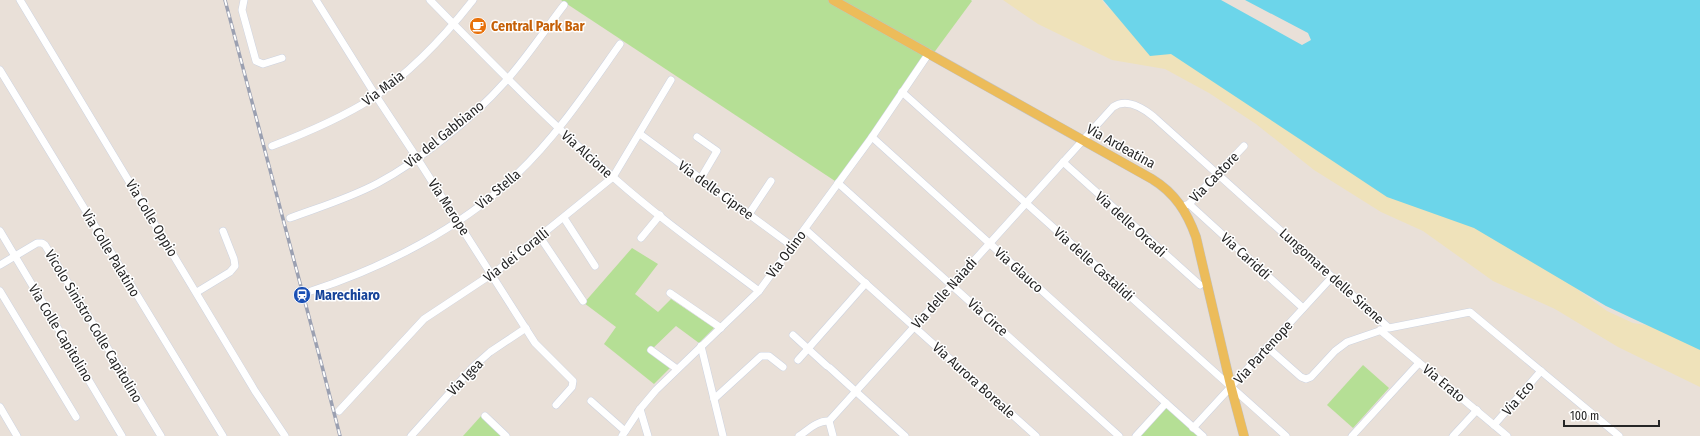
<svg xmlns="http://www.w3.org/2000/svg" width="1700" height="436" font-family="'Fira Sans Condensed',sans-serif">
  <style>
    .green { fill: #b5df95 }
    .sand { fill: #efe2ba }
    .water { fill: #6cd5ea }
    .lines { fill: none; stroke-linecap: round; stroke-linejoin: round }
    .minor-casing { stroke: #cdd3e0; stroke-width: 8 }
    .major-casing { stroke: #c2c2c2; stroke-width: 10 }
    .minor { stroke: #fff; stroke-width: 7 }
    .major { stroke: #ecbc5a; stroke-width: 9 }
    .rail-casing { stroke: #9ba0b1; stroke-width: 3.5 }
    .rail { stroke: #fff; stroke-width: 2; stroke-dasharray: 6; stroke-linecap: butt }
    .labels { text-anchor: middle; stroke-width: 3; stroke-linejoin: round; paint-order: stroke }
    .food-label { font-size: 14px; font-weight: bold; fill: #c56008; stroke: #fff; text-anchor: start }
    .street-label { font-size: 14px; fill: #262626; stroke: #fff }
    .transit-label { font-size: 14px; font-weight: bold; fill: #164399; stroke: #fff; text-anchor: start }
  </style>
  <rect width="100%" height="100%" fill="#e9e0d8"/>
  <g class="green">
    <path d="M 561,0 L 971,0 L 972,1 L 838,183 Z"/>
    <path d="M 632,248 L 658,264 L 635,294 L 658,312 L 671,299 L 714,328 L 699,343 L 676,326 L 649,352 L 670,368 L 654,384 L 604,344 L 616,327 L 584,303 Z"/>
    <path d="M 1363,365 L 1389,388 L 1353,428 L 1327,405 Z"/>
    <path d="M 1166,403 L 1203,436 L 1137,436 Z"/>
    <path d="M 481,416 L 501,436 L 463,436 Z"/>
  </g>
  <path class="sand" d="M 1003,0 L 1102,0 L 1106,6 L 1149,38 L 1528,253 L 1607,311 L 1633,323 L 1671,329 L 1700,325 L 1700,387 L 1618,347 L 1555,309 L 1493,281 L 1423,231 L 1381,212 L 1314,170 L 1256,124 L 1209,93 L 1165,69 L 1112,60 L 1038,24 Z"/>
  <path class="water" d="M 1103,0 L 1221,0 L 1302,45 L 1311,40 L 1308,33 L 1245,0 L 1700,0 L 1700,350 L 1606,306 L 1474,228 L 1387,197 L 1171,54 L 1150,56 Z"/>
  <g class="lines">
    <defs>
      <g id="minor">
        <path d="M 20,0 L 255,391 L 285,436"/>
        <path d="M 244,0 L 242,10 L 256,61 L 263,64 L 282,58"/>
        <path d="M 316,0 L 376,96 L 417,158 L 535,343 L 573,381 L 572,387 L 556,405"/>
        <path d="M 430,0 C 489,60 549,122 613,177 C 659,218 710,254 759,291"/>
        <path d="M 0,70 L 223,436"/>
        <path d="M 902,92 L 1286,436"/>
        <path d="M 640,134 L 792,246"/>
        <path d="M 697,137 L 717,151 L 701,178"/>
        <path d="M 872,137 L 1166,403"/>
        <path d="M 272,146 C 306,133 340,119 371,99 C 410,73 444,37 473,0"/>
        <path d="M 1063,162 L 1200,285"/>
        <path d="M 838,183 L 1119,436"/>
        <path d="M 1189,204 L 1303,308"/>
        <path d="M 1186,205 L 1189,204 L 1244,146"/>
        <path d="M 749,214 L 771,181"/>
        <path d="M 290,218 C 320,207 350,198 378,183 C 419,161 473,118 504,83 C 526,59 544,31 564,5"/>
        <path d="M 564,218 L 595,266"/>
        <path d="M 805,229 L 1036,436"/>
        <path d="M 0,231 L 122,436"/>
        <path d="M 540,237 L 583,301"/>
        <path d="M 641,238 L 660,215"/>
        <path d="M 0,265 L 37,243 L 42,243 L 45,245 L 161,436"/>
        <path d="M 0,291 L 76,417"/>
        <path d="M 311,291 C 383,268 463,227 517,174 C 557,136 588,89 620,44"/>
        <path d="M 197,292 L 230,272 L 235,266 L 234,259 L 223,231"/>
        <path d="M 670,293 L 721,328"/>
        <path d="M 1380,330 L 1507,436"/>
        <path d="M 793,335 L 827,366"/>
        <path d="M 701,346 L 723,436"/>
        <path d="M 1267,347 L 1301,377 L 1306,379 L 1311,377 L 1335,351 L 1347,342 L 1385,329"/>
        <path d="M 651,350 L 677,369"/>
        <path d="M 798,360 L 866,283"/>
        <path d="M 830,368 L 905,436"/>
        <path d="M 714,399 L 761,356 L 769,356 L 783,367"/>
        <path d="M 591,401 L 625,431"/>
        <path d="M 0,407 L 17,436"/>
        <path d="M 640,409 L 648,436"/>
        <path d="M 339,411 L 424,319 L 498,270 L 613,177 L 671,80"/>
        <path d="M 485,416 L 506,436"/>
        <path d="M 829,421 L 833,436"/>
        <path d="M 1494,425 L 1541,371"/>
        <path d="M 1193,428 L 1332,277"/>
        <path d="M 411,436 L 473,367 L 490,352 L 526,328"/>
        <path d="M 622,436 L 640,409 L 656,390 L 759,291 L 872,137 L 929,53"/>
        <path d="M 799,436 C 808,430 818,420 829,421 L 1113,107 C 1126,98 1143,108 1154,117 L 1389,328 L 1470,312 L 1619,436"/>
        <path d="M 1136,436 L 1166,403 L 1203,436"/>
        <path d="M 1352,436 L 1419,363"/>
        <path d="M 1453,436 L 1477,410"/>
      </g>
      <path id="major" d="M 833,0 L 1152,179 C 1175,193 1187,212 1196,237 L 1231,387 L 1244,436"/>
    </defs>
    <use href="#minor" class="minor-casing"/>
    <use href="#major" class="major-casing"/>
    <use href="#minor" class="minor"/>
    <use href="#major" class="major"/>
    <defs>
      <path id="rail" d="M 225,0 L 322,366 L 340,436"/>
    </defs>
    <use href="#rail" class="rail-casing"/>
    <use href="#rail" class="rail"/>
  </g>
  <defs>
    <symbol id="cafe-disc" viewBox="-11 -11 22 22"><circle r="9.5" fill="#e8710a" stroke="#fff"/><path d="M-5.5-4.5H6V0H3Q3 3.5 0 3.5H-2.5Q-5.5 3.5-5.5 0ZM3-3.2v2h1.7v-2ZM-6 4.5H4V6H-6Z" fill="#fff"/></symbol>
    <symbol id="station-disc" viewBox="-11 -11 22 22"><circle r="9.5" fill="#1a4fb4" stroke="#fff"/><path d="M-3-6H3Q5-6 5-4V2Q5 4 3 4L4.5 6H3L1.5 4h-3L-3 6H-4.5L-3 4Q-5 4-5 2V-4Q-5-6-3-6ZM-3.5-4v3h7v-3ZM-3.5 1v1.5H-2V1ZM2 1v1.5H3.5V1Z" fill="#fff"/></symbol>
  </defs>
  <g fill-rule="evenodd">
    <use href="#cafe-disc" x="468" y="16" width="20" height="20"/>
    <use href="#station-disc" x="292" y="285" width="20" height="20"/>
  </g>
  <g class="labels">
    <g class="food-label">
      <text x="491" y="31">Central Park Bar</text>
    </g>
    <g class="street-label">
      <text transform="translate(383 88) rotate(-37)" y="5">Via Maia</text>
      <text transform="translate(444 134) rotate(-39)" y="5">Via del Gabbiano</text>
      <text transform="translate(1121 146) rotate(29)" y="5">Via Ardeatina</text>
      <text transform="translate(587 154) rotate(42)" y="5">Via Alcione</text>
      <text transform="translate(1214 177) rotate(-46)" y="5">Via Castore</text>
      <text transform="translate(498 189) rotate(-40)" y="5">Via Stella</text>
      <text transform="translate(716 190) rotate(36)" y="5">Via delle Cipree</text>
      <text transform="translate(449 207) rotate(57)" y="5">Via Merope</text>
      <text transform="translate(152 218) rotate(59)" y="5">Via Colle Oppio</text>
      <text transform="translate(1131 224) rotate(42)" y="5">Via delle Orcadi</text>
      <text transform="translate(111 253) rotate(59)" y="5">Via Colle Palatino</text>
      <text transform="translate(786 254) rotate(-53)" y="5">Via Odino</text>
      <text transform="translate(516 255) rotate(-38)" y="5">Via dei Coralli</text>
      <text transform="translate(1246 256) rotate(42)" y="5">Via Cariddi</text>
      <text transform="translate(1094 264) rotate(42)" y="5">Via delle Castalidi</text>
      <text transform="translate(1019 270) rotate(42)" y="5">Via Glauco</text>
      <text transform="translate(1332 276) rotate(42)" y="5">Lungomare delle Sirene</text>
      <text transform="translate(944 293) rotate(-48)" y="5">Via delle Naiadi</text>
      <text transform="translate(988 317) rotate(42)" y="5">Via Circe</text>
      <text transform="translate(94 326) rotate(59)" y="5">Vicolo Sinistro Colle Capitolino</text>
      <text transform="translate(61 333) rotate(59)" y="5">Via Colle Capitolino</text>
      <text transform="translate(1263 352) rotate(-48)" y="5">Via Partenope</text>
      <text transform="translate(465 377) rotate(-46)" y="5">Via Igea</text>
      <text transform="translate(974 380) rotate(42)" y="5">Via Aurora Boreale</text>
      <text transform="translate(1444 383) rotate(40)" y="5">Via Erato</text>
      <text transform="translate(1518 398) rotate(-49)" y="5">Via Eco</text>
    </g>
    <g class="transit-label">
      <text x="315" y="300">Marechiaro</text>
    </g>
  </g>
  <path d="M1564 420v6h95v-6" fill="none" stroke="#262626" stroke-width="2"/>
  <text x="1570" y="420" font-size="12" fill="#262626" stroke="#ffffff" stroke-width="3" paint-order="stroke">100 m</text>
</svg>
